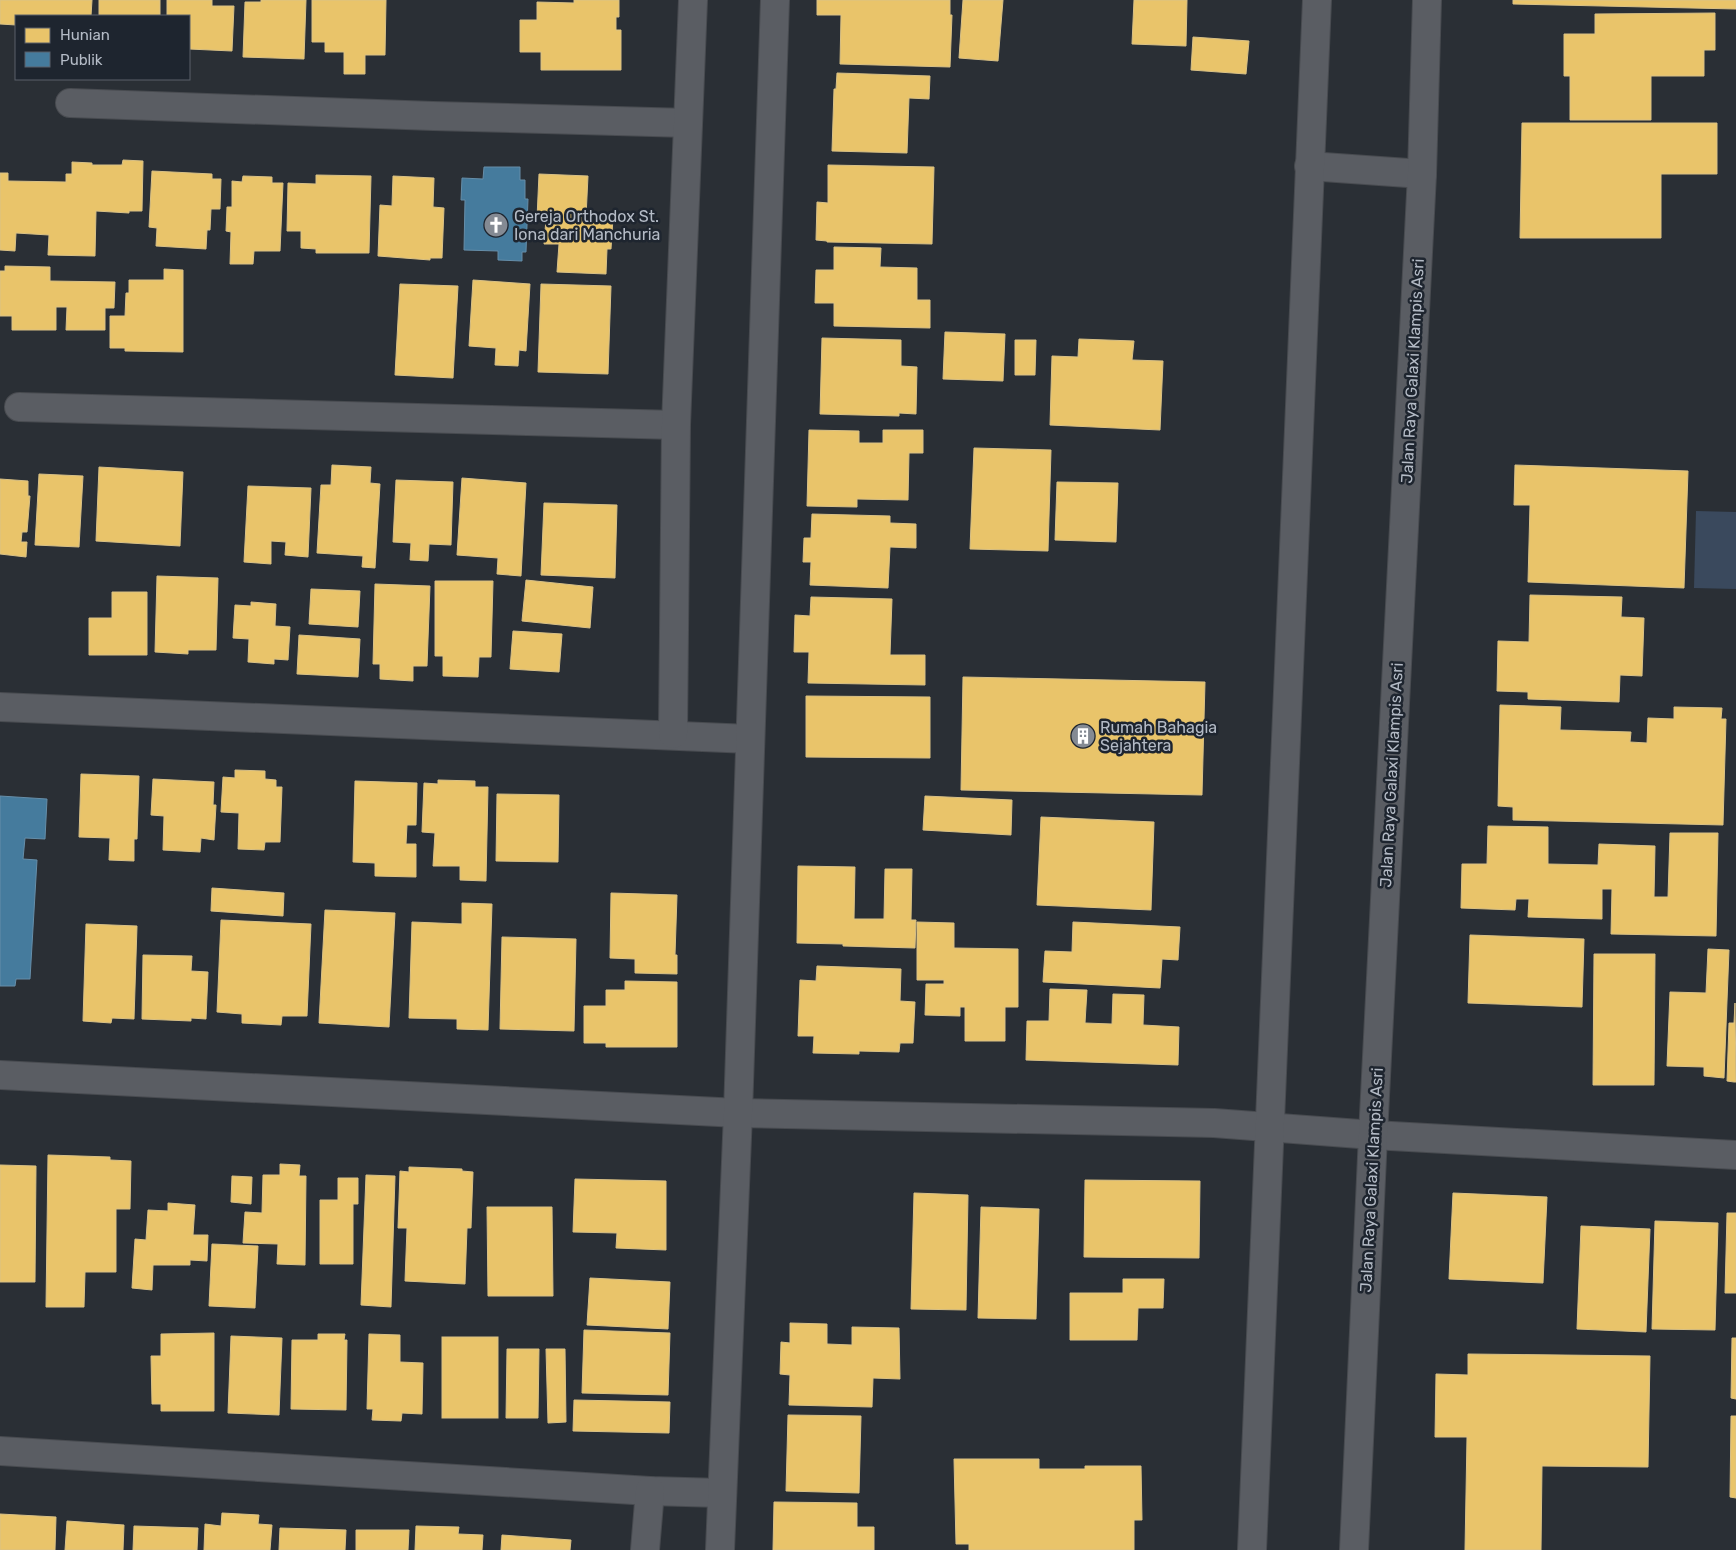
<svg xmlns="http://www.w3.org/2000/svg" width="1736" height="1550" font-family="Rubik,sans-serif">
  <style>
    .water { fill: #3a495d }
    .homes { fill: #e9c46a; stroke: #d9c186 }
    .public { fill: #457b9d; stroke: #668ea9 }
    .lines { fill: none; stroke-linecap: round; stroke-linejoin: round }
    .minor-casing { stroke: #484b50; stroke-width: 30 }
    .minor { stroke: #5a5d63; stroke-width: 28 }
    .labels { text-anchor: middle; stroke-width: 5; stroke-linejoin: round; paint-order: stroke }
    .poi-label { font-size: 16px; fill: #b4bbc6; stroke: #1e252f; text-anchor: start }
    .street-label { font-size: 16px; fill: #b4bbc6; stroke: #1e252f }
  </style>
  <rect width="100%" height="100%" fill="#2a2f35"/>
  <path class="water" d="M 1696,511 L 1736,512 L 1736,589 L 1694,588 Z"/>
  <g class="homes">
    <path d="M 0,0 L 92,0 L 91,16 L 16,16 L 16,25 L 0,24 Z"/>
    <rect x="99" y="0" width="61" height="16"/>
    <path d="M 167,0 L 212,0 L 212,6 L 234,6 L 232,51 L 189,49 L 189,16 L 167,16 Z"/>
    <path d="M 261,0 L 306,0 L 304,59 L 243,57 L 245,2 L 261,2 Z"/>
    <path d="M 312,0 L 386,0 L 385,55 L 365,55 L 365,74 L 344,74 L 344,52 L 325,52 L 325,42 L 312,42 Z"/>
    <path d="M 574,0 L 619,0 L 619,17 L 616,17 L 616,30 L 621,30 L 621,70 L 541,70 L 541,52 L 520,52 L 520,20 L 537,20 L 537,2 L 574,3 Z"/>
    <path d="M 817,0 L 950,0 L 950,15 L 952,15 L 950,67 L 840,64 L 841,15 L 817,15 Z"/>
    <path d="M 963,0 L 1003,0 L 998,61 L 959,58 Z"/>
    <path d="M 1134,0 L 1187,0 L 1186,46 L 1132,44 Z"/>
    <path d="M 1513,0 L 1736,0 L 1736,9 L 1513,4 Z"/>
    <path d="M 1715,13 L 1715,50 L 1704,50 L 1704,76 L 1651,76 L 1651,120 L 1570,120 L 1570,76 L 1564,76 L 1564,34 L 1595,34 L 1595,14 Z"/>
    <path d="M 1193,37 L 1249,41 L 1246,74 L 1191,70 Z"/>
    <path d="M 837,73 L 930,76 L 929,99 L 909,98 L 907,153 L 832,151 L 834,89 L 836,89 Z"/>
    <path d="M 1522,123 L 1717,123 L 1717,174 L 1661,174 L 1661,238 L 1520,238 Z"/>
    <path d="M 123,160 L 143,161 L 142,211 L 129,211 L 129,213 L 96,211 L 95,256 L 48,255 L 49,235 L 16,233 L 15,251 L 0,250 L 0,173 L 8,173 L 8,181 L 66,182 L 66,174 L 72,174 L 72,162 L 92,163 L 92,165 L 122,165 Z"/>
    <path d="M 828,165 L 934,167 L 932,244 L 827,242 L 827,241 L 816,240 L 817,202 L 828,203 Z"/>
    <path d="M 152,171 L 212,174 L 212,179 L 221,179 L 220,209 L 211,209 L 210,230 L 207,230 L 206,249 L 156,246 L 157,228 L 149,227 Z"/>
    <path d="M 539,174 L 588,176 L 586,217 L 613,218 L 611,249 L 607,249 L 606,274 L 557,272 L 559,244 L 544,244 L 546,219 L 537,218 Z"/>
    <path d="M 316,175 L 371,176 L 369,253 L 316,253 L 316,249 L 301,248 L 301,231 L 287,231 L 288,183 L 316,184 Z"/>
    <path d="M 243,176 L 272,177 L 272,183 L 283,183 L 280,251 L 254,251 L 253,264 L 230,264 L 231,232 L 226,231 L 227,207 L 232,207 L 232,181 L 242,182 Z"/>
    <path d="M 393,176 L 434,178 L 433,207 L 444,208 L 442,258 L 430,258 L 430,260 L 378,256 L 380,205 L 392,206 Z"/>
    <path d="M 834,247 L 881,248 L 880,267 L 917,268 L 917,300 L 930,300 L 930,328 L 834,326 L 834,303 L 815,303 L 816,270 L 834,270 Z"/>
    <path d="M 5,266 L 50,267 L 50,281 L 115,282 L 114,308 L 105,308 L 105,330 L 66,330 L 67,307 L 56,307 L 56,330 L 12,330 L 12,316 L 0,316 L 0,271 L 5,271 Z"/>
    <path d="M 164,269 L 183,270 L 183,352 L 125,351 L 125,348 L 110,348 L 110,316 L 125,316 L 126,293 L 129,293 L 129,280 L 164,280 Z"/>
    <path d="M 473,280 L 530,284 L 526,351 L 519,350 L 518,366 L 495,365 L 496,348 L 469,346 Z"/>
    <path d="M 400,284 L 458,286 L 453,378 L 395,375 Z"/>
    <path d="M 541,284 L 611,286 L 608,374 L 538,372 Z"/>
    <path d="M 945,332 L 1005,334 L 1003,381 L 943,379 Z"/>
    <path d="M 822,338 L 901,340 L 901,366 L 917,367 L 916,414 L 899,413 L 899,416 L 820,414 Z"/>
    <path d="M 1079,339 L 1134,341 L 1132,360 L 1163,361 L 1160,430 L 1050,425 L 1052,356 L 1078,357 Z"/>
    <path d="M 1015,340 L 1036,340 L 1035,375 L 1015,375 Z"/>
    <path d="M 809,430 L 859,431 L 859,443 L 883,443 L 883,430 L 923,430 L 923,453 L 909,453 L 908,500 L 857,499 L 857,507 L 807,506 Z"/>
    <path d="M 974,448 L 1051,450 L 1048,551 L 970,549 Z"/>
    <path d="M 332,465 L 371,467 L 370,483 L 380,484 L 375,568 L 362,567 L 363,556 L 317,553 L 321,485 L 331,485 Z"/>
    <path d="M 1515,465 L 1688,471 L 1684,588 L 1528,582 L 1530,505 L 1514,505 Z"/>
    <path d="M 99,467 L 183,472 L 180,546 L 96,541 Z"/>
    <path d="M 39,474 L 83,476 L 79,547 L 35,545 Z"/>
    <path d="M 462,478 L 526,483 L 521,576 L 497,574 L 498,558 L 457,555 Z"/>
    <path d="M 0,479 L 28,481 L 28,496 L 30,496 L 27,532 L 22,532 L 21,542 L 27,542 L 26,557 L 0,554 Z"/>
    <path d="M 396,480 L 453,482 L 451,545 L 429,544 L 428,561 L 410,560 L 411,543 L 393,542 Z"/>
    <path d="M 1057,482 L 1118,483 L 1116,542 L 1055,540 Z"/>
    <path d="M 248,486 L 311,488 L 308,557 L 285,555 L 286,542 L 271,541 L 271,564 L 244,562 Z"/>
    <path d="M 544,503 L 617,505 L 615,578 L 541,575 Z"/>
    <path d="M 812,514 L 890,516 L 890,523 L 916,524 L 916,548 L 890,547 L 888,588 L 810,585 L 811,562 L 803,562 L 804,538 L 811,538 Z"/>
    <path d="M 157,576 L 218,578 L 216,650 L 188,650 L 188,654 L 155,652 Z"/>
    <path d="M 526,580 L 593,587 L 590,628 L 522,621 Z"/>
    <path d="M 435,581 L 493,581 L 491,657 L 479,657 L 478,677 L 443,676 L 443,656 L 435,656 Z"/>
    <path d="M 375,584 L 430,586 L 427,666 L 413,666 L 413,681 L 380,679 L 380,664 L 373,664 Z"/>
    <path d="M 311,589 L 360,591 L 358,627 L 309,624 Z"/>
    <path d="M 112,592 L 147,592 L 147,655 L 89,655 L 89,618 L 112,618 Z"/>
    <path d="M 1530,595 L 1622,597 L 1621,617 L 1644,618 L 1642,676 L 1620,675 L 1619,702 L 1528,699 L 1528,692 L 1497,691 L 1498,641 L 1529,642 Z"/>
    <path d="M 811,597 L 892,599 L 890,655 L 925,655 L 925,685 L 808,683 L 809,652 L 794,652 L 795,615 L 810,616 Z"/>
    <path d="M 251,602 L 276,604 L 275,626 L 290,627 L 288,660 L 274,659 L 274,664 L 248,662 L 249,639 L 233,638 L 235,605 L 251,606 Z"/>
    <path d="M 513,631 L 562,634 L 559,672 L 510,669 Z"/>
    <path d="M 299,635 L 360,639 L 358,677 L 297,674 Z"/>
    <path d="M 963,677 L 1205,682 L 1202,795 L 961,790 Z"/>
    <path d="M 806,696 L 930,697 L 930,758 L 806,757 Z"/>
    <path d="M 1500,705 L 1561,707 L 1560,730 L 1631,732 L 1630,742 L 1647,743 L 1648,718 L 1674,719 L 1674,707 L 1722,708 L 1721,719 L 1726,719 L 1723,825 L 1513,820 L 1513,807 L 1498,806 Z"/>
    <path d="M 235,770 L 265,771 L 265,779 L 276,780 L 276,787 L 282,787 L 280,842 L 265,842 L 264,850 L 238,849 L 239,813 L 221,812 L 223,777 L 235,778 Z"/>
    <path d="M 81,774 L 139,776 L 137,839 L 134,839 L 134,861 L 109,860 L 110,838 L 79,837 Z"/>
    <path d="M 153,779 L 214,782 L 213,805 L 216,805 L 214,840 L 201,838 L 200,852 L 163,850 L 164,816 L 151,815 Z"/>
    <path d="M 438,780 L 475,781 L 475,787 L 488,787 L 486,881 L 460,880 L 460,866 L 433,866 L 435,833 L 422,832 L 424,783 L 438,784 Z"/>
    <path d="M 355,781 L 417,783 L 416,825 L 407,825 L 406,844 L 416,844 L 416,877 L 375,876 L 375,863 L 353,862 Z"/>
    <path d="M 497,794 L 559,795 L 558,862 L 496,861 Z"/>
    <path d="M 925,796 L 1012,800 L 1011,835 L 923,830 Z"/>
    <path d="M 1041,817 L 1154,822 L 1151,910 L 1037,905 Z"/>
    <path d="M 1488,826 L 1548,827 L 1548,864 L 1598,865 L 1599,844 L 1655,846 L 1654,897 L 1668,897 L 1670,833 L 1718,833 L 1716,936 L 1611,934 L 1612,889 L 1602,889 L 1602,919 L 1528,917 L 1529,899 L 1516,899 L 1515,910 L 1461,908 L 1462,864 L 1487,864 Z"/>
    <path d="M 798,866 L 855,867 L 854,919 L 884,919 L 885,869 L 912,869 L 911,920 L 916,920 L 915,948 L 843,946 L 843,944 L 797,943 Z"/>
    <path d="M 212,888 L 284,893 L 283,916 L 211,911 Z"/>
    <path d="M 611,893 L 677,895 L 675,955 L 677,955 L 677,974 L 635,973 L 635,959 L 610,958 Z"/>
    <path d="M 462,903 L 492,904 L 488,1030 L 457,1029 L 457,1019 L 409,1018 L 412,922 L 462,924 Z"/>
    <path d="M 325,910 L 395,913 L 389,1027 L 319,1023 Z"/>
    <path d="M 221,920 L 311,924 L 307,1016 L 282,1016 L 281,1025 L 242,1023 L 242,1014 L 217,1012 Z"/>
    <path d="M 917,922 L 954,923 L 954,948 L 1018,949 L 1018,1007 L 1005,1007 L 1005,1041 L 965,1041 L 965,1007 L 960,1007 L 960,1016 L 925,1015 L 926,984 L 944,984 L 944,980 L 917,980 Z"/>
    <path d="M 1073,922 L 1180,927 L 1178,960 L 1162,959 L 1160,988 L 1043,982 L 1045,951 L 1072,952 Z"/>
    <path d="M 86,924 L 137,926 L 134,1019 L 112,1018 L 111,1023 L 83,1021 Z"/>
    <path d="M 1470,935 L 1584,939 L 1582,1007 L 1468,1003 Z"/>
    <path d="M 502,937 L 576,939 L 574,1031 L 500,1029 Z"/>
    <path d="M 1708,949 L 1729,950 L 1724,1078 L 1704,1076 L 1704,1067 L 1667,1066 L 1670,992 L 1706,993 Z"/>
    <path d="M 1594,954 L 1655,954 L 1654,1085 L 1593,1085 Z"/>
    <path d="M 143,955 L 192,956 L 191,971 L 208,972 L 206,1019 L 191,1018 L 191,1021 L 142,1019 Z"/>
    <path d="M 817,966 L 901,969 L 900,1001 L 915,1002 L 913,1043 L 900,1043 L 899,1052 L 859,1051 L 859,1054 L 813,1053 L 814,1036 L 798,1036 L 800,980 L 816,981 Z"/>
    <path d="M 625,981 L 677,982 L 677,1047 L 606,1047 L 606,1043 L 584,1043 L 584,1006 L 606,1006 L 606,990 L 625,990 Z"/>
    <path d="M 1050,989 L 1087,990 L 1085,1023 L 1112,1024 L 1113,994 L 1144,995 L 1143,1025 L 1179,1027 L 1178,1065 L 1026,1060 L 1027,1021 L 1049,1021 Z"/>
    <path d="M 1735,1003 L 1736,1082 L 1734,1082 L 1727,1081 L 1729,1023 L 1734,1023 Z"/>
    <path d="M 48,1155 L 110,1157 L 110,1160 L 131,1161 L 130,1209 L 116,1209 L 116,1272 L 85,1272 L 84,1307 L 46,1307 Z"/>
    <path d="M 280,1164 L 300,1165 L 299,1176 L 306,1176 L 305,1265 L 277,1264 L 278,1244 L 243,1243 L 245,1212 L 262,1213 L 263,1175 L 280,1175 Z"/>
    <path d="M 0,1165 L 36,1166 L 35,1282 L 0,1282 Z"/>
    <path d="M 409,1167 L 462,1169 L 462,1171 L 473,1172 L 471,1228 L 467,1228 L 465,1284 L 405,1281 L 407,1228 L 398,1228 L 400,1171 L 409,1172 Z"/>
    <path d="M 366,1175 L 395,1176 L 391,1307 L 361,1305 Z"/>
    <path d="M 232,1176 L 252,1177 L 251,1204 L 231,1202 Z"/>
    <path d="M 338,1178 L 358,1178 L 358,1204 L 353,1204 L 353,1264 L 320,1264 L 320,1200 L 338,1200 Z"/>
    <path d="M 575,1179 L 666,1181 L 666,1250 L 616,1248 L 617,1233 L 573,1232 Z"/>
    <path d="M 1085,1180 L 1200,1181 L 1199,1258 L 1084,1257 Z"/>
    <path d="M 914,1193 L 968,1195 L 966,1310 L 911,1309 Z"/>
    <path d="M 1453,1193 L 1547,1197 L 1543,1283 L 1449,1279 Z"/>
    <path d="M 168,1203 L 195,1205 L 193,1235 L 208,1235 L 207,1261 L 190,1260 L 190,1265 L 153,1265 L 152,1290 L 132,1288 L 135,1239 L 146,1240 L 148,1210 L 168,1211 Z"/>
    <path d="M 487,1207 L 552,1207 L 553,1296 L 488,1296 Z"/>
    <path d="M 981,1207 L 1039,1209 L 1036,1319 L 978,1318 Z"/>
    <path d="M 1727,1213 L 1736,1213 L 1736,1293 L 1725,1293 Z"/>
    <path d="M 1655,1221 L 1718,1223 L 1715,1330 L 1652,1329 Z"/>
    <path d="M 1581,1226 L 1650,1229 L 1646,1332 L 1577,1329 Z"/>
    <path d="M 212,1244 L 258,1246 L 255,1308 L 209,1306 Z"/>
    <path d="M 590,1278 L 670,1282 L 668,1329 L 587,1325 Z"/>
    <path d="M 1123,1279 L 1164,1279 L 1163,1308 L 1138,1308 L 1137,1340 L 1070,1340 L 1070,1293 L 1123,1293 Z"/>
    <path d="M 790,1323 L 827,1324 L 827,1344 L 852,1345 L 852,1327 L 899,1328 L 900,1379 L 873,1378 L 872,1407 L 789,1405 L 790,1375 L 780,1374 L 781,1342 L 790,1343 Z"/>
    <path d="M 584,1330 L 670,1333 L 668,1395 L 582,1393 Z"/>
    <path d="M 214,1333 L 214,1411 L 161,1411 L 161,1404 L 152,1404 L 151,1356 L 161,1356 L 161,1334 Z"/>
    <path d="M 318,1334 L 345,1334 L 344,1340 L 347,1340 L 346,1410 L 291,1409 L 292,1340 L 318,1340 Z"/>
    <path d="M 369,1334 L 400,1335 L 400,1362 L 423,1363 L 422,1414 L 402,1413 L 401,1421 L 372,1420 L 373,1409 L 367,1409 Z"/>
    <path d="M 231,1336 L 282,1338 L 279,1415 L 228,1413 Z"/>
    <rect x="442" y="1337" width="56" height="81"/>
    <path d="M 1732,1338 L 1736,1338 L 1736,1399 L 1731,1398 Z"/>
    <path d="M 507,1349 L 539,1349 L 538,1418 L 506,1418 Z"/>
    <path d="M 546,1349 L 565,1349 L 566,1422 L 548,1423 Z"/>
    <path d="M 1468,1354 L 1650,1356 L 1648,1467 L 1542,1466 L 1541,1550 L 1465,1550 L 1467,1437 L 1435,1437 L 1436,1374 L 1468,1375 Z"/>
    <path d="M 574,1400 L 670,1402 L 669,1433 L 573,1431 Z"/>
    <path d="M 788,1415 L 861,1416 L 859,1493 L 786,1491 Z"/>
    <path d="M 1731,1416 L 1736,1416 L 1736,1498 L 1730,1497 Z"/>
    <path d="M 954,1459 L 1039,1459 L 1039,1469 L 1085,1469 L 1085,1466 L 1141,1466 L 1142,1520 L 1134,1520 L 1134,1550 L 969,1550 L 969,1544 L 956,1544 Z"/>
    <path d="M 774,1502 L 857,1503 L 857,1527 L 874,1527 L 874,1550 L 773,1550 Z"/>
    <path d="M 222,1513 L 259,1515 L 258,1524 L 272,1525 L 270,1550 L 204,1550 L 205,1524 L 221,1526 Z"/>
    <path d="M 0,1514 L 56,1517 L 55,1550 L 0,1550 Z"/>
    <path d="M 67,1521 L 124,1525 L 123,1550 L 65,1550 Z"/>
    <path d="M 134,1526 L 198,1528 L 197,1550 L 133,1550 Z"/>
    <path d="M 416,1526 L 459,1527 L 458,1534 L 483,1535 L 482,1550 L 415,1550 Z"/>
    <path d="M 280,1528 L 346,1530 L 345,1550 L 279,1550 Z"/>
    <path d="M 356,1530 L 409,1530 L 408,1550 L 356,1550 Z"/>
    <path d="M 502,1535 L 571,1540 L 570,1550 L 501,1550 Z"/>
  </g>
  <g class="public">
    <path d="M 484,167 L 520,167 L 520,180 L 525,180 L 525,199 L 528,199 L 526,252 L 522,252 L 522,261 L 498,260 L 498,251 L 464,250 L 465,200 L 461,200 L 462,178 L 483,179 Z"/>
    <path d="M 0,796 L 47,799 L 45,839 L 25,838 L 23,859 L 37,860 L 30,979 L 16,979 L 15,986 L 0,986 Z"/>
  </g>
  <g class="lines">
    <defs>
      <g id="minor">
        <path d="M 70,103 L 433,116 L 688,123"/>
        <path d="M 1309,166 L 1422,174"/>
        <path d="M 19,407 L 676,425"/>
        <path d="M 0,707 L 750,739"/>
        <path d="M 673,734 L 676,425 L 693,0"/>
        <path d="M 0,1075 L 738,1113 L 1214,1123 L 1373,1135 L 1736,1155"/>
        <path d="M 0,1451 L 650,1491 L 721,1493"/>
        <path d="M 645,1550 L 650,1491"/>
        <path d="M 720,1550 L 738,1113 L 775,0"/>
        <path d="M 1252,1550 L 1317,0"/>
        <path d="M 1354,1550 L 1373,1135 L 1422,174 L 1427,0"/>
      </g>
    </defs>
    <use href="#minor" class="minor-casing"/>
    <use href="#minor" class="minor"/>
  </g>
  <defs>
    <symbol id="church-disc" viewBox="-11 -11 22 22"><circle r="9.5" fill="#848a93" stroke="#1e252f"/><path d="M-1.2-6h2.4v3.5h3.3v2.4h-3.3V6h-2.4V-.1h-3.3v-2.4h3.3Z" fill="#fff"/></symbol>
    <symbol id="building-disc" viewBox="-11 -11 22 22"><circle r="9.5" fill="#848a93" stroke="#1e252f"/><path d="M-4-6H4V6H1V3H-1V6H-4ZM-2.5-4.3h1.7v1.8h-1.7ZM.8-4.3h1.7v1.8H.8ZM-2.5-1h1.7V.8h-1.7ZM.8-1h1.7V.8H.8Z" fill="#fff"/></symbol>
  </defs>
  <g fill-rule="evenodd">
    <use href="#church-disc" x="482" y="211" width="28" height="28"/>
    <use href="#building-disc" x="1069" y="722" width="28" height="28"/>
  </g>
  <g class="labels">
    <g class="poi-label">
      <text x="514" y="222">Gereja Orthodox St.<tspan x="514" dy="18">Iona dari Manchuria</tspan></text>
      <text x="1100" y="733">Rumah Bahagia<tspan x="1100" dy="18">Sejahtera</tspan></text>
    </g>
    <g class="street-label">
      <text transform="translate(1412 371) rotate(-87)" y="6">Jalan Raya Galaxi Klampis Asri</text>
      <text transform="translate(1391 775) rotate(-87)" y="6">Jalan Raya Galaxi Klampis Asri</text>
      <text transform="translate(1371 1180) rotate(-87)" y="6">Jalan Raya Galaxi Klampis Asri</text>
    </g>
  </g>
  <rect x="15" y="15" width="175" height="65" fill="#1e252f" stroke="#5a616b"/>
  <rect x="25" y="28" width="25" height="15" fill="#e9c46a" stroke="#5a616b"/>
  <text x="60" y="40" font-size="15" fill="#b4bbc6">Hunian</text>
  <rect x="25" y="52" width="25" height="15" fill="#457b9d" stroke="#5a616b"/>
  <text x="60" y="65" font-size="15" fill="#b4bbc6">Publik</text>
</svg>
